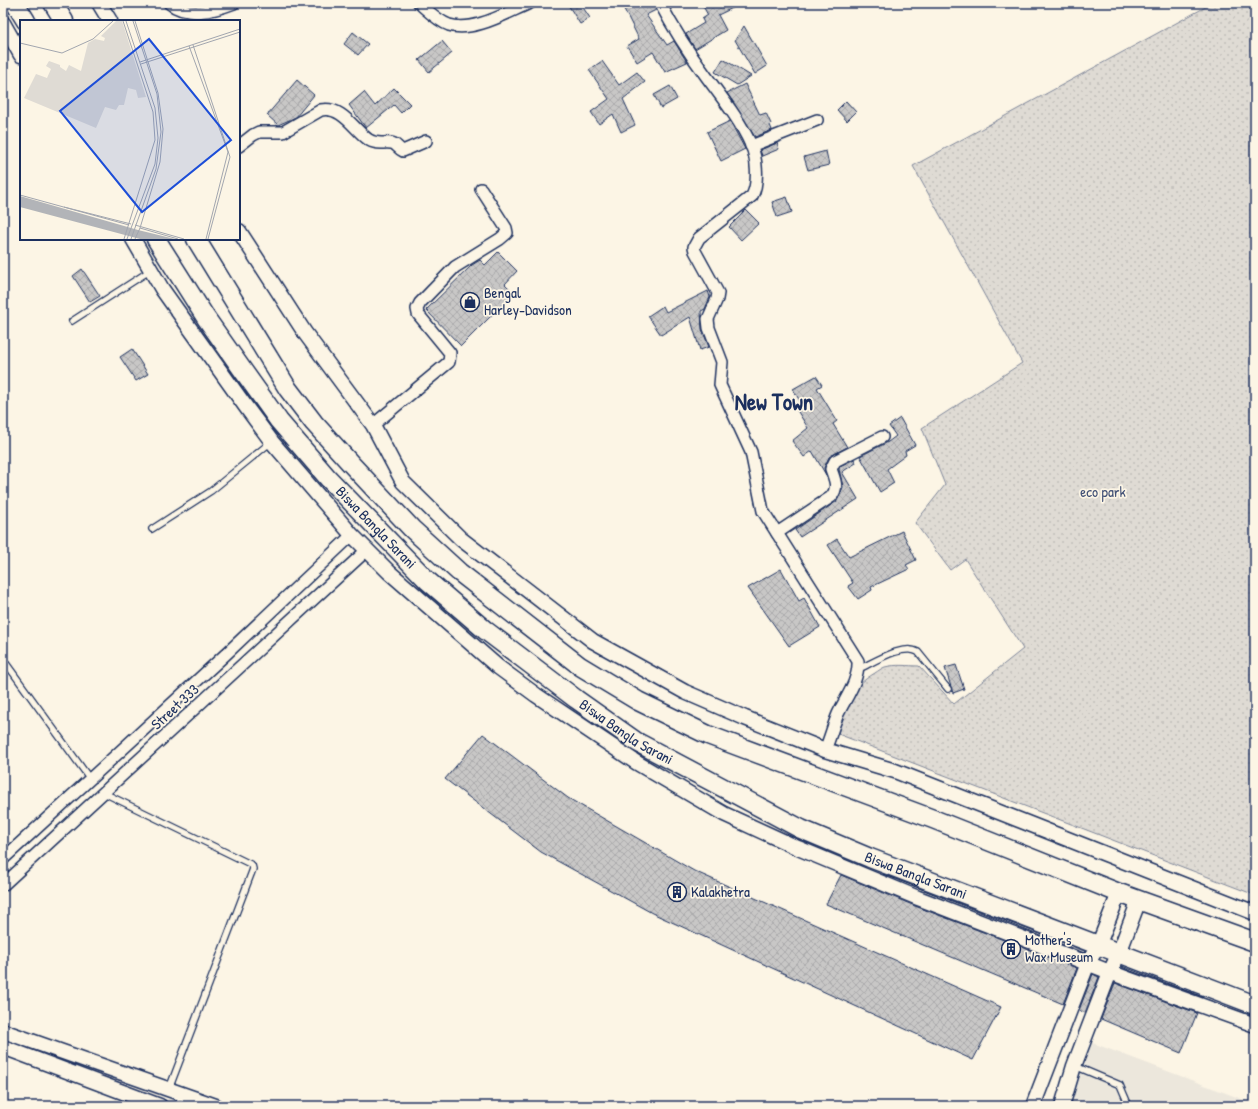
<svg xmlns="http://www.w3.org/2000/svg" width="1258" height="1109" font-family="'Patrick Hand',sans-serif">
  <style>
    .built { fill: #ece7dc }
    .park { fill: url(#park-dots); stroke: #7d8599 }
    .building { fill: url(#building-cross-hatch); stroke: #1b2f5e }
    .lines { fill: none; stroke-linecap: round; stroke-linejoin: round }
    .service-casing { stroke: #1b2f5e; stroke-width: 8 }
    .minor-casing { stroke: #1b2f5e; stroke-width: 14 }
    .tertiary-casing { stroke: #1b2f5e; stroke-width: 17 }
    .primary-casing { stroke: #1b2f5e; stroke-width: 21 }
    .service { stroke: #fcf5e5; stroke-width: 5.5 }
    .minor { stroke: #fcf5e5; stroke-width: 11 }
    .tertiary { stroke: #fcf5e5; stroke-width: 14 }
    .primary { stroke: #fcf5e5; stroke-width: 18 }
    .labels { text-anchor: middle; stroke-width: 3.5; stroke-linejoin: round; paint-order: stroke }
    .poi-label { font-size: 15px; fill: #1b2f5e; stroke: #fcf5e5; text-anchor: start }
    .park-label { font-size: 15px; fill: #425176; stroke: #fcf5e5 }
    .street-label { font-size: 15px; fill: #1b2f5e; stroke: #fcf5e5 }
    .town-label { font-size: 23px; font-weight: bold; fill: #1b2f5e; stroke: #fcf5e5 }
    .inset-road { fill: none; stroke: #a2a6af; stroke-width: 1 }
    .view { fill: #1d4ed8; fill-opacity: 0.15; stroke: #1d4ed8; stroke-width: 2 }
    .inset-edge { fill: none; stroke: #1b2f5e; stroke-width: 2 }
  </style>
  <defs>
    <pattern id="park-dots" width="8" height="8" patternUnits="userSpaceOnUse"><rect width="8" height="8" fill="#dfdbd4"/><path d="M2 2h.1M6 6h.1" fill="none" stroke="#bfbcb8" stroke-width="1.8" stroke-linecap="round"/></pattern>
    <pattern id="building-cross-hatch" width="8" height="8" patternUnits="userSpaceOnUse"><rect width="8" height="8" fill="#c8c7c6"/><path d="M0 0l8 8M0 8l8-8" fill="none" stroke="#ababac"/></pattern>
  </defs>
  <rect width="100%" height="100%" fill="#fcf5e5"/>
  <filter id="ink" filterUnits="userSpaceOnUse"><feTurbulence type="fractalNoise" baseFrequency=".025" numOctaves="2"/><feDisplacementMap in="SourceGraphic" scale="8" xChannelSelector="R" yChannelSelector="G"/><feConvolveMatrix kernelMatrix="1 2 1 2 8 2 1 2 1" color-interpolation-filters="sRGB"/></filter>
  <g filter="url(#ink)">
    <path class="built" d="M 1090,1042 L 1255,1104 L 1255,1106 L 1065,1106 Z"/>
    <path class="park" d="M 1213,3 L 1255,3 L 1255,895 L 838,734 C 845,706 849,688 875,673 C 878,671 882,668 885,667 C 896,664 908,666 919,666 L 954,704 L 1023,649 L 965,559 L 950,570 L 915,523 L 945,485 L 922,428 L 1022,363 L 913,166 Z"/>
    <g class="building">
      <path d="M 567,3 L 580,3 L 590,18 L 580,24 Z"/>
      <path d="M 621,3 L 653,3 L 656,10 L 646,15 L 667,45 L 674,41 L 687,62 L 665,72 L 653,52 L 637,62 L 627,46 L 639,39 Z"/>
      <path d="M 701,3 L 743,3 L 718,15 L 726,30 L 695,49 L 686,34 L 704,23 L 702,19 L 708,15 Z"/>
      <path d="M 744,26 L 767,66 L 755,74 L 735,40 Z"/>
      <path d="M 353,32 L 368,44 L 358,55 L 344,44 Z"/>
      <path d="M 442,41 L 452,53 L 429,72 L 419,60 Z"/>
      <path d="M 723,59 L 751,76 L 737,85 L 715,72 Z"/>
      <path d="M 602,61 L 619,85 L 637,72 L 645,82 L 623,99 L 635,125 L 621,132 L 613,114 L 599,124 L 591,112 L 609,99 L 589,70 Z"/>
      <path d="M 297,80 L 314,95 L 296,117 L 278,125 L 267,115 Z"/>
      <path d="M 745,84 L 760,115 L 766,113 L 771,124 L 770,125 L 772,130 L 755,137 L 727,93 Z"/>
      <path d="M 670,86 L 677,99 L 661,108 L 654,95 Z"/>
      <path d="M 394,88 L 410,104 L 401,113 L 394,105 L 366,128 L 349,105 L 364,92 L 375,106 Z"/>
      <path d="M 846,101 L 856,112 L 847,121 L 837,110 Z"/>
      <path d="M 730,121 L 745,149 L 721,161 L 707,132 Z"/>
      <path d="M 777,143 L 779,149 L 762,156 L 760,150 Z"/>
      <path d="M 826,151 L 829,165 L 808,170 L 804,157 Z"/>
      <path d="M 787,197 L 792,212 L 777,217 L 772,202 Z"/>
      <path d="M 746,210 L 759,223 L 741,240 L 729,227 Z"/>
      <path d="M 498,252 L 517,271 L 505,284 L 514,293 L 461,346 L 426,310 L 472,265 L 480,260 L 485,265 Z"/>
      <path d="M 82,269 L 100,296 L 90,302 L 73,276 Z"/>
      <path d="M 708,291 L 710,297 L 705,309 L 701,311 L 702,329 L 709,347 L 700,350 L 690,317 L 661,335 L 648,316 L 663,306 L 666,312 Z"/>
      <path d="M 132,349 L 148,374 L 136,381 L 120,357 Z"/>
      <path d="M 816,376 L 822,385 L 817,388 L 837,421 L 833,424 L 847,447 L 829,457 L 824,468 L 826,475 L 812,451 L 804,457 L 792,441 L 808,428 L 795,407 L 801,403 L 793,389 Z"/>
      <path d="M 900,418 L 915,445 L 905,451 L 906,455 L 887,469 L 894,483 L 880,492 L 860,456 L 888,442 L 896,436 L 889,426 Z"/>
      <path d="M 854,459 L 856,463 L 842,472 L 858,499 L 800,537 L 795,530 L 837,501 L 843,487 L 839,469 L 840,466 Z"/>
      <path d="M 902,531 L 916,560 L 906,565 L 909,569 L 871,587 L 872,590 L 858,599 L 848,586 L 853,583 L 828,545 L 837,539 L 849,557 Z"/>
      <path d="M 781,569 L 799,601 L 804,598 L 820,627 L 789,646 L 748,588 Z"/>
      <path d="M 956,665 L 964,689 L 953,693 L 945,668 Z"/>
      <path d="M 483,734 L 568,798 L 694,871 L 1001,1007 L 973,1060 L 652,913 L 541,852 L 445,779 Z"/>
      <path d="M 883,874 L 1085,951 L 1084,953 Z"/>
      <path d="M 841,875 L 915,906 L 1077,968 L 1063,1004 L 826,904 Z"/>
      <path d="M 1122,966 L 1203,997 L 1131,971 L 1122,967 Z"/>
      <path d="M 1093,974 L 1099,977 L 1085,1013 L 1079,1010 Z"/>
      <path d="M 1115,983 L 1197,1013 L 1181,1053 L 1101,1019 Z"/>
    </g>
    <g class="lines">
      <defs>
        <g id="service">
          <path d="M 72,321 L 151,270"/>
          <path d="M 152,529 L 211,491 L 271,442"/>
          <path d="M 3,659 L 90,779"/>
          <path d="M 859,669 C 874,662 903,643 918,652 L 948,689"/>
          <path d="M 104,793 L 248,863 L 252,865 L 253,869 L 169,1089"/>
          <path d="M 1075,1066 L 1120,1085 L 1129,1106"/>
        </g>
        <g id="minor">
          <path d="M 169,3 C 188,18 213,11 234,3"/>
          <path d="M 419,3 C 428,11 438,21 449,25 C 473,33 508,12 530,3"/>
          <path d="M 660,3 C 673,28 689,53 706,76 C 722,98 740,120 751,145 C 757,158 759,183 752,196 L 699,238 L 694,247 L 695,251 L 718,293 L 717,299 L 708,319 L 709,328 L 722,362 L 720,385 L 751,452 L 763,511 L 858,661 C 859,681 846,697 838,714 C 833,726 830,738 825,750"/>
          <path d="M 239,146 L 253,135 L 259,132 L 283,132 L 321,110 C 343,106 354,130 369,140 C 377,145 383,142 391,143 C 396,143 398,149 403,151 L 426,141"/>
          <path d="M 751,146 L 817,120"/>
          <path d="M 373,425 L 449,362 L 450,353 L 418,314 L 417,309 L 420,303 L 455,267 L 500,239 L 507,233 L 506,228 L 481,189"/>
          <path d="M 777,533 L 831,497 C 839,487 835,481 831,469 L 835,461 L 882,437"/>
          <path d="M 3,859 L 225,655 L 352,535"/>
          <path d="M 3,885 L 367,550"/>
        </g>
        <g id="tertiary">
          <path d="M 99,3 L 110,21"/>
          <path d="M 3,23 L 21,55"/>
          <path d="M 239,231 L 305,333 L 373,425 L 403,482 L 461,539 L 593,641 L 685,692 L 745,718 L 825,750 L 895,771 L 1255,913"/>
          <path d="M 133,239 L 162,289 L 246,407 L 272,442 L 352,535 L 389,572 L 498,667 L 536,695 L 637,763 L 724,814 L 798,848 L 918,898 L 1128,979 L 1255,1025"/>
          <path d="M 3,1031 L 216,1106"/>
          <path d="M 3,1047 L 160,1106"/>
          <path d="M 1033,1106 L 1088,963 L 1098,946 L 1119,893"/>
          <path d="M 1062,1106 L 1074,1066 L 1110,972 L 1119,953 L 1139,900"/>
        </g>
        <g id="primary">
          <path d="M 15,3 L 26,21"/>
          <path d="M 53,3 L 64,21"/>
          <path id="s1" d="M 156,239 L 206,318 L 244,372 L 279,421 L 328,478 L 428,581 L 485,630 L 576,699 L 637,742 L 801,829 L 870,858 L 1255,1005"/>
          <path d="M 196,239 L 288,389 L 314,423 L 352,465 L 412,529 L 459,572 L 580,666 L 638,701 L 708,735 L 933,819 L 1119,893 L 1255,942"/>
        </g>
      </defs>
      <use href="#service" class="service-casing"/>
      <use href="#minor" class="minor-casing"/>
      <use href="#tertiary" class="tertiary-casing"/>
      <use href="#primary" class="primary-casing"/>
      <use href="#service" class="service"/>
      <use href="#minor" class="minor"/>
      <use href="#tertiary" class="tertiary"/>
      <use href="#primary" class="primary"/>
    </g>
  </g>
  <defs>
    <symbol id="shop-ring" viewBox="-11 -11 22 22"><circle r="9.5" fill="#fcf5e5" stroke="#1b2f5e" stroke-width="1.5"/><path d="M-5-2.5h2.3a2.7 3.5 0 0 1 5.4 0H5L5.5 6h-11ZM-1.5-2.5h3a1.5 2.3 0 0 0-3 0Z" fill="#1b2f5e"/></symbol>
    <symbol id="building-ring" viewBox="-11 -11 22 22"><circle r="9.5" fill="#fcf5e5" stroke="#1b2f5e" stroke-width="1.5"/><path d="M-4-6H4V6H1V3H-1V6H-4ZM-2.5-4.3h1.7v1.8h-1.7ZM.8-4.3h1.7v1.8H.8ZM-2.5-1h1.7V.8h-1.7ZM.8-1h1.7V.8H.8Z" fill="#1b2f5e"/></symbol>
  </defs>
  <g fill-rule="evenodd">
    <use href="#shop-ring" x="459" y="291" width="22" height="22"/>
    <use href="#building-ring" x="666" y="881" width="22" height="22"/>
    <use href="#building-ring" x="1000" y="938" width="22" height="22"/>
  </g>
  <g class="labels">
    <g class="poi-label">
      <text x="484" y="298">Bengal<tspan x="484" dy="17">Harley-Davidson</tspan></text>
      <text x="691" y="897">Kalakhetra</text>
      <text x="1025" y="945">Mother's<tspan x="1025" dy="17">Wax Museum</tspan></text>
    </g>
    <g class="park-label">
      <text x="1103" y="497">eco park</text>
    </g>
    <g class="street-label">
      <text dy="5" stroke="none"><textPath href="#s1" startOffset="364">Biswa Bangla Sarani</textPath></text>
      <text transform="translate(175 707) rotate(-43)" y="5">Street 333</text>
      <text dy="5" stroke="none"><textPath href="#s1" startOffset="688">Biswa Bangla Sarani</textPath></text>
      <text dy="5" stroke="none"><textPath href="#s1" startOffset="1012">Biswa Bangla Sarani</textPath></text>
    </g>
    <g class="town-label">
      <text x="774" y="410">New Town</text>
    </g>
  </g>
  <g transform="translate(20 20)">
    <rect width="220" height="220" fill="#fcf5e5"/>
    <path d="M 96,1 L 102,1 L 126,77 L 118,78 L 116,70 L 108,68 L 104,85 L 99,85 L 96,90 L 85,87 L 76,108 L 4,78 L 16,54 L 27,58 L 31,49 L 26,46 L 29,41 L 40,45 L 40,47 L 46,51 L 49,45 L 61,51 L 68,23 L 75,19 L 84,21 L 85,18 L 81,16 Z" fill="#dfdbd4"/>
    <path d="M 0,176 L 118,210 L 155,219 L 120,219 L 0,187 Z" fill="#b2b4b8"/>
    <path class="inset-road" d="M 103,1 L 133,92 L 135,120 L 104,219M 106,1 L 135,88 L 138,118 L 135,144 L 107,219M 115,1 L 138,73 L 143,109 L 140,142 L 120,208 L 158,219M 0,23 L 42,33 L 73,19 L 93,1M 173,25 L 210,137 L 188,219M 169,26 L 208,132 L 186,219M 120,42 L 220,9M 121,44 L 220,12M 0,175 L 109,205M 44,187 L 111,204M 115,205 L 164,219M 111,219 L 136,149 L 141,112 L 137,74 L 113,1M 115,219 L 120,208"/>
    <path class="view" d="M 129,19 L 211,120 L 122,192 L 40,91 Z"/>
    <rect width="220" height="220" class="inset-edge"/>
  </g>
  <rect width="1258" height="1109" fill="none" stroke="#fcf5e5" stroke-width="16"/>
  <rect x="8" y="8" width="1242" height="1093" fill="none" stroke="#1b2f5e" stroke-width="1.5" filter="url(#ink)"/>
</svg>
